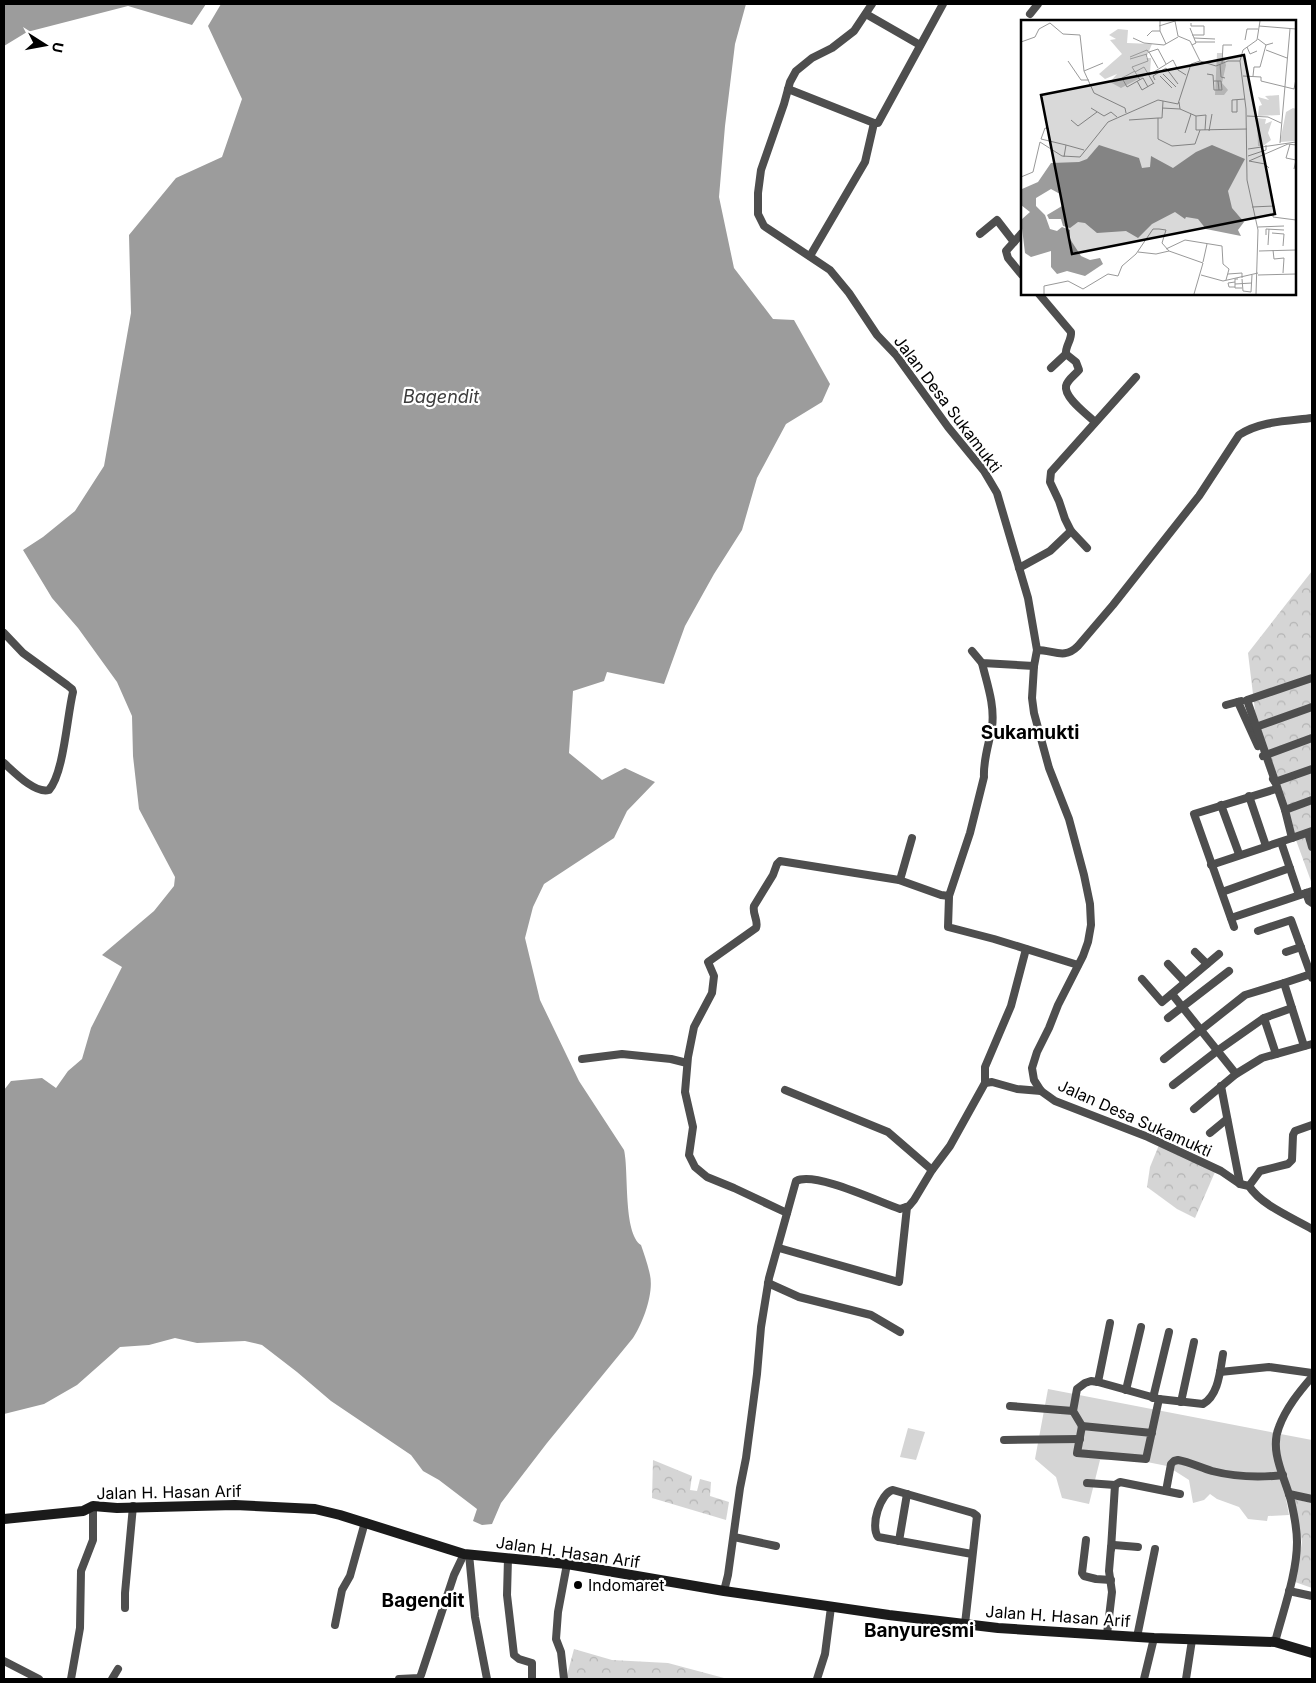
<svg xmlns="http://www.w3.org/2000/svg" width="1316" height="1683" font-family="Inter,sans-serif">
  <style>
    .grass { fill: #d5d5d5 }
    .forest { fill: url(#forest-crowns) }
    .water { fill: #9c9c9c }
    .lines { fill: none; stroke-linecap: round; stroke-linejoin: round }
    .street { stroke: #4e4e4e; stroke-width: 8 }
    .secondary { stroke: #1b1b1b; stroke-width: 10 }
    .poi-dot { fill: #000; stroke: #fff; stroke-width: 2 }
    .labels { text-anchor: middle; stroke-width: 4.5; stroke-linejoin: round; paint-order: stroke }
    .street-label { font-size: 16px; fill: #000; stroke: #fff }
    .poi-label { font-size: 16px; fill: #000; stroke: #fff; text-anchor: start }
    .water-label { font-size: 18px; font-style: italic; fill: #3d3d3d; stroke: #fff }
    .quarter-label { font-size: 19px; font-weight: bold; fill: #000; stroke: #fff }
    .inset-road { fill: none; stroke: #999; stroke-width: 1 }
    .view { fill: #000; fill-opacity: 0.15; stroke: #000; stroke-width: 2.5 }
    .inset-edge { fill: none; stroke: #000; stroke-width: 2.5 }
  </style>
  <defs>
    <pattern id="forest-crowns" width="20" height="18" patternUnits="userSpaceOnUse" patternTransform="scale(1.25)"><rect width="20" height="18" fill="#d5d5d5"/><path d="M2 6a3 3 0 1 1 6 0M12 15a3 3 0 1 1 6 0" fill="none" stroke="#b5b5b5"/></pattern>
  </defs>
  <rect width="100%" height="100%" fill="#fff"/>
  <g class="grass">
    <path d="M 1048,1389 L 1312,1440 L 1312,1496 L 1294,1492 L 1285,1494 L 1289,1515 L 1268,1516 L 1267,1521 L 1248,1519 L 1239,1507 L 1217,1499 L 1210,1494 L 1204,1500 L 1193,1503 L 1189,1480 L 1167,1466 L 1132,1459 L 1100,1460 L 1089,1504 L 1062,1498 L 1056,1477 L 1035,1459 Z"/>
    <path d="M 908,1428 L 925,1432 L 916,1460 L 900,1457 Z"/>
  </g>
  <g class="forest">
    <path d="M 1312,571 L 1312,884 L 1285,810 L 1277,796 L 1260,752 L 1248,653 Z"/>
    <path d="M 1159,1145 L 1215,1172 L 1195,1218 L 1177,1209 L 1147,1187 L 1150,1167 Z"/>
    <path d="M 653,1460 L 692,1476 L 690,1490 L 697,1491 L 700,1479 L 711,1482 L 710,1496 L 729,1502 L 726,1520 L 652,1498 Z"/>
    <path d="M 1294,1499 L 1312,1503 L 1312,1588 L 1295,1582 L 1302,1542 Z"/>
    <path d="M 574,1649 L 612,1660 L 668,1663 L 724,1678 L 739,1679 L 566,1679 Z"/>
  </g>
  <g class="water">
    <path d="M 4,4 L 206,4 L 192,25 L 128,6 L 27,32 L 4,46 Z"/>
    <path d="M 221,4 L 746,4 L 735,44 L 725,126 L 719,197 L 734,268 L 773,319 L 794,320 L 830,384 L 822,402 L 786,424 L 757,478 L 742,530 L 714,574 L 685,626 L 664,684 L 607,672 L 604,681 L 573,691 L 569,753 L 602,780 L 625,768 L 655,782 L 627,811 L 614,838 L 544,884 L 533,907 L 525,938 L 540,1000 L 579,1081 L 624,1150 C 629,1171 623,1233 641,1245 C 644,1254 648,1265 650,1275 C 654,1293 643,1323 633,1338 L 547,1443 L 501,1503 L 492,1524 L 482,1525 L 473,1521 L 477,1509 L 439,1480 L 423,1471 L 411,1455 L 331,1401 L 297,1372 L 262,1345 L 245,1341 L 197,1343 L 175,1338 L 149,1345 L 120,1347 L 77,1385 L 44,1404 L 4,1414 L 4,1090 L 11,1081 L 42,1078 L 56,1088 L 68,1071 L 82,1059 L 91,1028 L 122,967 L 102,955 L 154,911 L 174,886 L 175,877 L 139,809 L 133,756 L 132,716 L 117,682 L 78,628 L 52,598 L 23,550 L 43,537 L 75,511 L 104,466 L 131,313 L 129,235 L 176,178 L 222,157 L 242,99 L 208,26 Z"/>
  </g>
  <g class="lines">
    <g class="street">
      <path d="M 872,4 L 854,31 L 832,48 L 812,58 L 796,71 L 790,82 L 784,104 L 761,170 L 758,193 L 758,214 L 764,226 L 830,270 L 849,293 L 877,335 L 896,355 L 948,427 L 984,471 L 997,493 L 1028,598 L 1037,650 L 1034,666 L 1032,698 L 1034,713 L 1049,768 L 1069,819 L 1084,875 L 1090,904 L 1091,925 L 1088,942 L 1083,956 L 1058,1005 L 1049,1028 L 1037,1052 L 1032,1068 L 1034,1080 L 1041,1091 L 1055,1101 L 1148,1137 L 1221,1171 L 1240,1184 L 1249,1186 C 1261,1205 1293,1218 1312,1229"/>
      <path d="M 866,14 L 920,45"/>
      <path d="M 1030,14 L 1038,4"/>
      <path d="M 788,89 L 874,123 L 878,123 L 943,4"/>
      <path d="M 1022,233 L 1006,251 L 1008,258 L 1022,275"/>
      <path d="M 980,234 L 997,220 L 1014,242"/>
      <path d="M 810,256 L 865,162 L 874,123"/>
      <path d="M 1039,294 L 1071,332 C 1072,340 1065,346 1066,354 L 1076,362 L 1079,370 C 1075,375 1067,380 1066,386 C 1064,398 1087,414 1095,422"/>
      <path d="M 1051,368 L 1066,354"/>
      <path d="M 1071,531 L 1087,548"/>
      <path d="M 1019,568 L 1050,551 L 1071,531 L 1065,519 L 1059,501 L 1050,482 L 1051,472 L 1136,377"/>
      <path d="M 4,633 L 23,653 L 67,685 L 72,689 L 73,692 C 67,716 64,773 49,790 C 35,794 14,772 4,763"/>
      <path d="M 1037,650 C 1054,650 1064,660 1078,646 L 1113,605 L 1199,496 L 1239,435 C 1260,421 1288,421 1312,418"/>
      <path d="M 972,651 L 982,663 L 1034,666"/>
      <path d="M 1238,702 L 1258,746"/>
      <path d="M 1226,705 L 1241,701"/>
      <path d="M 1253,728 L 1312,707"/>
      <path d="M 1263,756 L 1312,738"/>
      <path d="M 1273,779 L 1275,782 L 1312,769"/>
      <path d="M 1249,796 L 1266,846"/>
      <path d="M 1221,805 L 1239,854"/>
      <path d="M 1285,810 L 1312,800"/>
      <path d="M 1308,833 L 1312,847"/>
      <path d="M 1292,838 L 1312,831"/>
      <path d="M 1281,842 L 1299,895"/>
      <path d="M 1211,865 L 1292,838 L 1285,810 L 1247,700 L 1312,678"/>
      <path d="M 900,880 L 912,838"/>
      <path d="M 1222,892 L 1290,868"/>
      <path d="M 1306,893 L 1309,901 L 1312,903"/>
      <path d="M 949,897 L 948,927 L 994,939 L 1078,965"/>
      <path d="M 1231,918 L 1312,891"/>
      <path d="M 1234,927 L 1194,814 L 1276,789"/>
      <path d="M 1258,931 L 1291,920 L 1312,978"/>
      <path d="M 1195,952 L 1207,964"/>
      <path d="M 1286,952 L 1301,947"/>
      <path d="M 1168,964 L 1185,982"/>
      <path d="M 1142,979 L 1162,1002 L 1219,954"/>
      <path d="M 1172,994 L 1236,1074"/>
      <path d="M 1168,1018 L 1229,971"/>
      <path d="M 1264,1018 L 1276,1054"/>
      <path d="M 1304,1046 L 1284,983 L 1311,974"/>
      <path d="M 582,1059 L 622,1054 L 671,1059 L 687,1063"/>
      <path d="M 1164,1059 L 1245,995 L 1284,983"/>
      <path d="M 985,1083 L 985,1067 L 1011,1006 L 1026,949"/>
      <path d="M 1173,1085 L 1217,1051 L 1264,1018 L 1292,1008"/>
      <path d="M 1221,1086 L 1240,1184"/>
      <path d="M 785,1090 L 888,1132 L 932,1170"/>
      <path d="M 1194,1109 L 1236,1074 L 1262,1058 L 1312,1044"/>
      <path d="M 1210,1133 L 1227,1119"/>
      <path d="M 1249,1186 L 1260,1171 L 1288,1164 L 1292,1160 L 1293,1135 L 1295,1131 L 1312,1125"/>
      <path d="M 787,1213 L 734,1188 L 707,1177 L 695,1167 L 689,1155 L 693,1127 L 685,1092 L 688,1057 L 694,1027 L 712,993 L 714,976 L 708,962 L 756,928 C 759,921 752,914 754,906 L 773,875 L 777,864 L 780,861 L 899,880 L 941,895 L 949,896 L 970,833 L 984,777 C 983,760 989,744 992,727 C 995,705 987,684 982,663"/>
      <path d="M 779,1248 L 899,1282 L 907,1207"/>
      <path d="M 768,1283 L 799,1297 L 871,1315 L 900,1332"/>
      <path d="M 1220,1372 L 1269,1367 L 1312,1373"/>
      <path d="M 1098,1382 L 1110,1323"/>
      <path d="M 1126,1390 L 1141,1327"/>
      <path d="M 1153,1398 L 1169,1332"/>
      <path d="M 1181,1402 L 1194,1342"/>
      <path d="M 1010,1406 L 1073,1411"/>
      <path d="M 1082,1426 L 1073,1411 L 1077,1389 L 1085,1383 L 1091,1381 L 1098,1382 L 1159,1399 L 1203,1404 C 1219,1395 1220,1370 1223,1354"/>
      <path d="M 1152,1433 L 1082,1426 L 1077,1453 L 1146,1459 L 1159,1399"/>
      <path d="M 1004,1440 L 1080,1439"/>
      <path d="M 1087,1483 L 1115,1485"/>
      <path d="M 1166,1491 L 1171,1464 L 1174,1461 L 1178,1460 C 1190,1462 1201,1468 1212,1471 C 1236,1477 1258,1478 1283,1475"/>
      <path d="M 1289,1494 L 1312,1499"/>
      <path d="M 734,1537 L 776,1546"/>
      <path d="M 1086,1540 L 1082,1573 L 1084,1576 L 1096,1579 L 1111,1580"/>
      <path d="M 899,1541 L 907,1494"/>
      <path d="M 1111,1549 L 1115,1485 L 1120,1482 L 1180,1494"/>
      <path d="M 469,1554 L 475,1617 L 487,1679"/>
      <path d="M 508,1558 L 507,1595 L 514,1655 L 519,1659 L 532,1663 L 532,1679"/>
      <path d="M 724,1591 L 728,1575 L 740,1488 L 746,1458 L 757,1374 L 761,1327 L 769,1278 L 796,1181 C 815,1171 879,1202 900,1209 L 909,1206 L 914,1200 L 932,1170 L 950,1146 L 985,1083 L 992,1082 L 1017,1089 L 1041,1091"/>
      <path d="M 1289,1591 L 1312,1596"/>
      <path d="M 125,1608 L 125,1593 L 133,1506"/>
      <path d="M 965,1624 L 977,1516 L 973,1513 L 893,1490 C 880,1493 870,1526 878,1537 L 972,1554"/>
      <path d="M 335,1625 L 342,1590 L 350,1576 L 365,1522"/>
      <path d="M 1107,1634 L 1112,1592 L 1109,1571 L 1111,1547 L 1114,1545 L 1138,1547"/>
      <path d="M 1137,1637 L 1155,1549"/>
      <path d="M 1275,1642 C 1283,1611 1297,1574 1297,1542 C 1297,1528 1294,1514 1291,1501 C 1285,1478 1269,1451 1279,1427 C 1286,1408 1299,1392 1312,1377"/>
      <path d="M 4,1661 L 39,1679"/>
      <path d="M 71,1679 L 80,1628 L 81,1571 L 93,1540 L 93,1506"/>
      <path d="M 112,1679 L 118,1669"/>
      <path d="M 399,1679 L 419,1678 L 421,1675 L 454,1575 L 464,1554"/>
      <path d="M 564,1679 L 561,1652 L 556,1639 L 558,1612 L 567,1564"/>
      <path d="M 817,1679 L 825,1654 L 831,1607"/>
      <path d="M 1144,1679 L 1154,1638"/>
      <path d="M 1186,1679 L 1192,1640"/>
    </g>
    <path class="secondary" d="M 4,1519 L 83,1511 L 93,1506 L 117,1508 L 235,1505 L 315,1509 L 340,1515 L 464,1554 L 567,1564 L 724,1591 L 889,1615 L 998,1628 L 1154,1638 L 1275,1642 L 1312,1653"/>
  </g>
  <circle class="poi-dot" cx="578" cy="1585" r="5"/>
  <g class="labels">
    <g class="street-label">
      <text transform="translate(948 404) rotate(53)" y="6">Jalan Desa Sukamukti</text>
      <text transform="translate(1135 1118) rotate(24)" y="6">Jalan Desa Sukamukti</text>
      <text transform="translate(169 1492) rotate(-1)" y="6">Jalan H. Hasan Arif</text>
      <text transform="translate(568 1552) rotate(8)" y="6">Jalan H. Hasan Arif</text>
      <text transform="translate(1058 1616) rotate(4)" y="6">Jalan H. Hasan Arif</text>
    </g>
    <g class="poi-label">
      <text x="588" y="1591">Indomaret</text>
    </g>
    <g class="water-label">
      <text x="441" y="403">Bagendit</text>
    </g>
    <g class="quarter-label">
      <text x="1030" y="739">Sukamukti</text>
      <text x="423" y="1607">Bagendit</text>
      <text x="919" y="1637">Banyuresmi</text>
    </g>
  </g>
  <g transform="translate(1021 20)">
    <rect width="275" height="275" fill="#fff"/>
    <path d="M 196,33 L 201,33 L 205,45 L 201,63 L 207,70 L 203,75 L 194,75 Z" fill="#d5d5d5"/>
    <path d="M 97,9 L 107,10 L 106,23 L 131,24 L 125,38 L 130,38 L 129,53 L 100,68 L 89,62 L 96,54 L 84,59 L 78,54 L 101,34 L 89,20 L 95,19 L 88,15 ZM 258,75 L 259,95 L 237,96 L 238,86 L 241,85 L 237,77 L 248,80 L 244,76 ZM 272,88 L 275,89 L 275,121 L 259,122 L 265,92 ZM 236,98 L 245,99 L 244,104 L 251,101 L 247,113 L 250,120 L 242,126 L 237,126 Z" fill="#d5d5d5"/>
    <path d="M 78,125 L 118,138 L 121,148 L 129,147 L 130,136 L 152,148 L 175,132 L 191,125 L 224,139 L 207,171 L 211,188 L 223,202 L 217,210 L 220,216 L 185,209 L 177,199 L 165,197 L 164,199 L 154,192 L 131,204 L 117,218 L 105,211 L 76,213 L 64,203 L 57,202 L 49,208 L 42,206 L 40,199 L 28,199 L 26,195 L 41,186 L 39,174 L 30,169 L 15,178 L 15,186 L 24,195 L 29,209 L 36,211 L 41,207 L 49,210 L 49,219 L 60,236 L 69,240 L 79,238 L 82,244 L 64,256 L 46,251 L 36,254 L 30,247 L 30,231 L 10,237 L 4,233 L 0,200 L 9,192 L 0,185 L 1,169 L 17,162 L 30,143 L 58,142 L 66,139 Z" fill="#9c9c9c"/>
    <path class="inset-road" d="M 139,1 L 139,11 L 145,24M 154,1 L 157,16 L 169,21 L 179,41M 29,3 L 42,14 L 59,15 L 63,51 L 73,73 L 104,88 L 105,93M 170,3 L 170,6 L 183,6 L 183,15 L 171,15M 138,6 L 154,1M 238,6 L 275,9M 169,8 L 175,23 L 171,25M 126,16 L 131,11 L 139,11M 112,18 L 123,23 L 143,25 L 157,17M 173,18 L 194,19M 237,19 L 245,25 L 252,23M 224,20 L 226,9 L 237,9M 0,22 L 14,17 L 18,9 L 29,3M 175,22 L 194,22M 226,27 L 229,34 L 236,31M 245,30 L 266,38M 109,37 L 126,30 L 128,33M 109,39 L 126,34M 47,41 L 60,60 L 68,60M 201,43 L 202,25 L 211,25M 199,44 L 200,57 L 204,58M 137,48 L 128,32 L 137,29 L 145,44M 63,51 L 82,43M 114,51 L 101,58 L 106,67 L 122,58 L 127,67M 114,52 L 123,47 L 133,64M 142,54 L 155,67M 186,54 L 192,55 L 193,70 L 198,70M 128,55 L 152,40 L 157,50 L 165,55M 139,56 L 151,68M 222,56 L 240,57 L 240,61 L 273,69 L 275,59M 232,56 L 233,47 L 239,47 L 245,25M 119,60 L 111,47 L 127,41 L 125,34M 134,60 L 132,56 L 145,48 L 157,64M 116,61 L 121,70 L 133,63M 193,61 L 200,61 L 201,70 L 198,70 L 197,61M 216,80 L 216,92 L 211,92 L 211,80 L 224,79M 158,82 L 159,89 L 175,96 L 175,110 L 226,109M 70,88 L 83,96 L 90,92 L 96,97M 141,88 L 159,89M 175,96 L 185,95 L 184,110M 226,96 L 247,97 L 260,103M 137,98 L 141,98 L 142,81M 50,100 L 57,106 L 76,92M 108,100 L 137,98 L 137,119 L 151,126 L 174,124 L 179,110M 188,111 L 191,94M 164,113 L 170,94M 20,119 L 45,125 L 43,137M 20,119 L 24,108 L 28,109M 259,123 L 269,9M 269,124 L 265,138 L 275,140 L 273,149M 45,125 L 63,130M 227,129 L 275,122M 227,136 L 245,130 L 245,125M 228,141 L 267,124 L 275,125M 228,141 L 244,144 L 248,148M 0,157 L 12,152 L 19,122 L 41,136 L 59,137 L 87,102 L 137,80 L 157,84 L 170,44 L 179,41 L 195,46 L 207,41 L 219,41M 231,187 L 253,186 L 252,197 L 275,200M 237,207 L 263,206M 251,213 L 263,214 L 262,226M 245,215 L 245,209 L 263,210M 247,225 L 248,209M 145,229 L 164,220 L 201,226 L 202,244 L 208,249 L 205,260M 252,230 L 253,239 L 263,238 L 262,253M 238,231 L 275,230M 117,232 L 135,234 L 148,231M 182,242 L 186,224M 207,254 L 221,253 L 221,258M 180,255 L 202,261 L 237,253M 237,255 L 275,254M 217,259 L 214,259 L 214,268 L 221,268M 221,259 L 222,271 L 230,272 L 231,255M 214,262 L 207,263 L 208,267 L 214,267M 214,264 L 231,263M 23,274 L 23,266 L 47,261 L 62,269 L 87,254 L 97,256 L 101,246 L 115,234 L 132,209 L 138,209 L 145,210 L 141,223 L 148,231 L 182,243 L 173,274M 235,274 L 237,210 L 226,160 L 225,89 L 219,41 L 222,30 L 236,20 L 239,1"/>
    <path class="view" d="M 223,35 L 254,194 L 51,234 L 20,75 Z"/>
    <rect width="275" height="275" class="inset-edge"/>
  </g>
  <rect width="1316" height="1683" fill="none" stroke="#000000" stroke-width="10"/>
  <g transform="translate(45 45) rotate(101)" stroke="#ffffff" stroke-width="4" paint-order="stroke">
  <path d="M0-4L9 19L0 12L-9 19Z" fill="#000000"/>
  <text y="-8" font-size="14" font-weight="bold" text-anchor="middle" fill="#000000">U</text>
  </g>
</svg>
